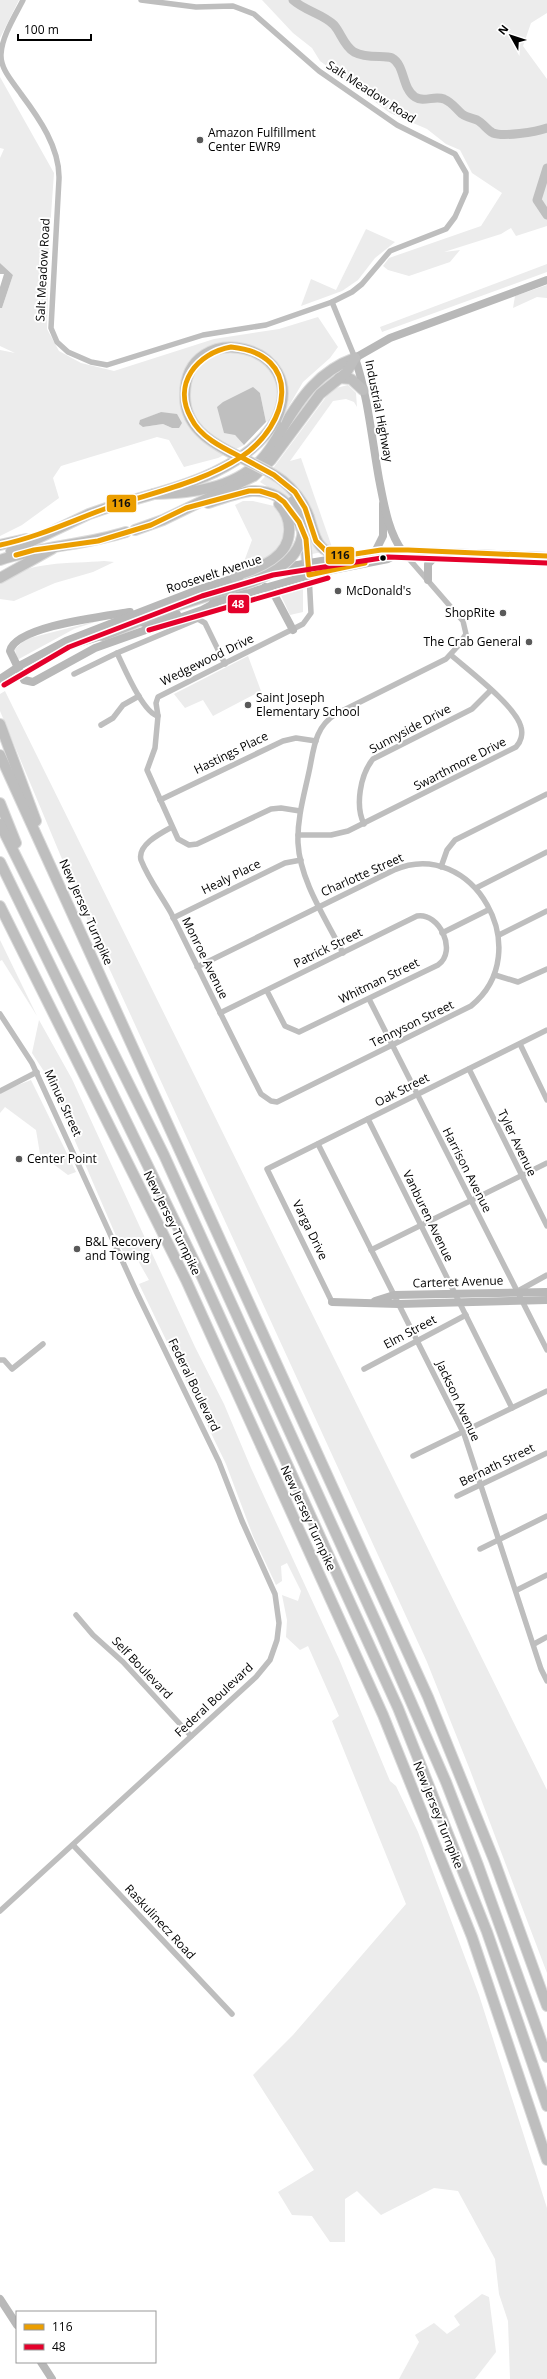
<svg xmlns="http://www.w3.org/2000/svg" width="547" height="2379" font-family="'Open Sans',sans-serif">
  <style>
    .green { fill: #ececec; fill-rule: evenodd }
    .water { fill: #bfbfbf }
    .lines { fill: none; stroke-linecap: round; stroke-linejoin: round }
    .river { stroke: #bfbfbf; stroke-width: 9 }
    .highway-casing { stroke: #dbdbdb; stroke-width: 12 }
    .street { stroke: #bebebe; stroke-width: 5.5 }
    .secondary { stroke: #b8b8b8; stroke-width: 8 }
    .highway { stroke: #bebebe; stroke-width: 10 }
    .highway-bridge-casing { stroke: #dbdbdb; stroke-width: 12; stroke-linecap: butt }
    .secondary-bridge { stroke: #b8b8b8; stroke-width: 8 }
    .highway-bridge { stroke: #bebebe; stroke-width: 10 }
    .bus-1-casing { stroke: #fff; stroke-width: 8 }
    .bus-2-casing { stroke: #fff; stroke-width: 8 }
    .bus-1 { stroke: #eb9e00; stroke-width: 5 }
    .bus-2 { stroke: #e4002b; stroke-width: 5 }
    .poi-dot { fill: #595959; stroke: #fff; stroke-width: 1.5 }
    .bus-dot { fill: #000; stroke: #fff; stroke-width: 1.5 }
    .labels { text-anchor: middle; stroke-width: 4; stroke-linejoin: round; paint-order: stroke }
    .street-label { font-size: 12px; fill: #000; stroke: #fff }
    .poi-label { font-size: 12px; fill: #000; stroke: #fff; text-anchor: start }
    .line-badge { stroke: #fff; stroke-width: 1.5 }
    .badge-label { font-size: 11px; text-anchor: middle; font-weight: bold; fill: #fff }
    .pale-badge-label { font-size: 11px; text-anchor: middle; font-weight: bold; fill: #111 }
  </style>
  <rect width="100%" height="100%" fill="#fff"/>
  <g class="green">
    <path d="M 0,0 L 19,0 L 0,38 Z"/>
    <path d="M 262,0 L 547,0 L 547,13 L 531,23 L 523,46 L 547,79 L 547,226 L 516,236 L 511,228 L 501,234 L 444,252 L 460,250 L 450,262 L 409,276 L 388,270 L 383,266 L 389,258 L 481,226 L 502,193 L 472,173 L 460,150 L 446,144 L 427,129 L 390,113 L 320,61 L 312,48 L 293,33 Z"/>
    <path d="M 0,77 L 54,173 L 49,243 L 47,329 L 59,351 L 81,363 L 114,371 L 214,339 L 279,329 L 318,317 L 338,347 L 330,358 L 303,382 L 283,416 L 266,422 L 260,393 L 235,435 L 244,445 L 218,458 L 184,467 L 169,440 L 157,437 L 61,466 L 53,478 L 59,498 L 22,525 L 0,536 L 0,350 L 15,353 L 0,346 L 0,308 L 2,308 L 13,275 L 0,263 L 0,158 L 4,149 L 0,148 ZM 161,412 L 172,428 L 163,424 L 143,427 L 144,419 Z"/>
    <path d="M 366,229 L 395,242 L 375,258 L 358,280 L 342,291 L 301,306 L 311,279 L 336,290 Z"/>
    <path d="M 547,264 L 547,272 L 382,332 L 380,327 Z"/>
    <path d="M 547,285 L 547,298 L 537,297 L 513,308 L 515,296 Z"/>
    <path d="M 348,385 L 356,393 L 357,407 L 354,402 L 346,399 L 333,401 L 290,461 L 301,458 L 333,550 L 312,554 L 310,539 L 290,501 L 260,482 L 274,467 L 332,389 Z"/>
    <path d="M 243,501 L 253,501 L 274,506 L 284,522 L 283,542 L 269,557 L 242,567 L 252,540 L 235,505 Z"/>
    <path d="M 104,561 L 114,562 L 93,572 L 55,583 L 14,601 L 0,599 L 0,584 C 24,560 72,564 104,561 Z"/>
    <path d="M 303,585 L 303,612 L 290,615 L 279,591 Z"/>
    <path d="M 104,619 L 74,629 L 17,660 L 15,649 L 26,639 Z"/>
    <path d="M 248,656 L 261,691 L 213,716 L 203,700 L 185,708 L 174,694 Z"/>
    <path d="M 5,691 L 547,1790 L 547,1973 L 470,1770 L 427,1662 L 93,933 L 0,711 L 0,694 Z"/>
    <path d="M 0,940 L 37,1016 L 2,960 L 0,961 Z"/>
    <path d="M 39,1020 L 72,1079 L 195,1347 L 224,1404 L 251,1468 L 339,1659 L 390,1781 L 396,1786 L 418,1832 L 479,1995 L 547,2208 L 547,2379 L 510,2379 L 508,2321 L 499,2294 L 495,2259 L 458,2191 L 434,2188 L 381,2215 L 357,2191 L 345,2199 L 345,2242 L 330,2242 L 312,2216 L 292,2215 L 278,2192 L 314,2170 L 253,2075 L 293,2035 L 406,1904 L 332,1721 L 339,1716 L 308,1646 L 300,1650 L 286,1637 L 287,1620 L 282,1595 L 298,1601 L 301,1591 L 287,1563 L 281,1566 L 282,1581 L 276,1585 L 253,1536 L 226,1464 L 139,1284 L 149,1280 L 137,1259 L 126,1259 L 47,1076 L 32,1053 Z"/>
    <path d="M 31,1080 L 76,1172 L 68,1175 L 40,1154 L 36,1130 L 5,1107 L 0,1113 L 0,1092 Z"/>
    <path d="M 482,2294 L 489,2297 L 496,2352 L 475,2379 L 399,2379 L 419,2342 L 415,2335 L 434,2323 L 447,2334 L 460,2325 L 454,2316 Z"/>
  </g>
  <g class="water">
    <path d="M 0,263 L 13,275 L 2,308 L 0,308 L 0,287 L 4,274 L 0,274 Z"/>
    <path d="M 253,387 L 260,393 L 266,422 L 244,445 L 235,435 L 224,433 L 217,407 L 223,402 Z"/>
    <path d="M 161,412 L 177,414 L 182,423 L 179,428 L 172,428 L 163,424 L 143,427 L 139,424 L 140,420 Z"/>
  </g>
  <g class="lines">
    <g class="river">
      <path d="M 293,0 C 305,11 323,14 334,25 C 341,33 344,46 354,52 C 367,59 385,55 392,58 C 405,65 402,89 415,97 C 424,103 434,95 444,99 C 453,103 456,109 462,114 C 466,117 472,118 477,120 C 483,123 487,130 493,133 C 503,137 536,132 547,128"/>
      <path d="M 547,168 L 537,200 L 547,215"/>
    </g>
    <defs>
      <g id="highway">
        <path d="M 339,378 L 351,379 L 363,390"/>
        <path d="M 154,494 C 192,493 232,489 260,461 C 269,452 276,440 282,429 C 301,397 319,371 355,358"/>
        <path d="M 126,502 C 179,487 246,471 276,420"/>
        <path d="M 208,503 C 221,499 239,492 252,491 C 293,489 306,530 307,562"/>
        <path d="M 309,517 C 318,547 319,554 351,555"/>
        <path d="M 135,530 L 163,520 L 254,476 L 271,460 L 320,394 L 346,373 L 355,358"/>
        <path d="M 0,545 L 26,539"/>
        <path d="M 11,551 L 89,514 L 118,504"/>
        <path d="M 0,560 C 41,546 85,545 126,532"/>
        <path d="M 235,577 C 256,568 288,560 289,532 C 290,521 286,512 279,504"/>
        <path d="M 0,578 L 52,549"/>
        <path d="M 103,636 L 176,606 L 245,584"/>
        <path d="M 0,724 L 36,821"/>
        <path d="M 0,755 L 428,1697 L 494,1860 L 547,2006"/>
        <path d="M 0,803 L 16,843"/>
        <path d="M 0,824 L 164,1155 L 381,1633 L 446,1782 L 478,1865 L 547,2057"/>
        <path d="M 0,862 L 202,1277 L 398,1708 L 487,1932 L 547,2106"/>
        <path d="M 0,906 L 186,1280 L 383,1715 L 472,1937 L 547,2160"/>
      </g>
    </defs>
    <use href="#highway" class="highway-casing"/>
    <g class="street">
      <path d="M 23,0 C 15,16 2,36 1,54 C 0,69 13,82 21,94 C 39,118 60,148 59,179 L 51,328 L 57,342 L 68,352 L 91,362 L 107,365 L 203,335 L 266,325 L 332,302 L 352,292 L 362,284 L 390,251 L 446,229 L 455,217 L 466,192 L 466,173 L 455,154 L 397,125 L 319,71 L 254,14 L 233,6 L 196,7 L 141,0"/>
      <path d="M 332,302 L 355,358"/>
      <path d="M 117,653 L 198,619 L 205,623 L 225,664"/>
      <path d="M 74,674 L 117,653 C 124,667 143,713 158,716"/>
      <path d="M 101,725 L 113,718 L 123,705 L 139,696"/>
      <path d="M 160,800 L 283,741 L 296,738 L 316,741"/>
      <path d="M 300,811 L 281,808 L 271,809 L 197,844 L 189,845 L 178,839 L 147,770 L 155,748 L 158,716 L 156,703 L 158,697 L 303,624 L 311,613 L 309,575"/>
      <path d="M 364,824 C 355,806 360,775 373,759 L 472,709 L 491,690"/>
      <path d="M 172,827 C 161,833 137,845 141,860 C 149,880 161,895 171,913 C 201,973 230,1034 261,1094 L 271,1101 L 277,1102 L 471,1006 C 538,952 473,836 394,870 L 197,967"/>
      <path d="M 298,835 L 331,835 L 348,831 L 516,747 C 521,742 523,734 521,727 C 516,706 468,670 451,655"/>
      <path d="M 441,867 L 447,850 L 455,840 L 547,794"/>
      <path d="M 476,888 L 547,852"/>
      <path d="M 173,918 L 285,863 L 301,860"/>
      <path d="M 442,933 L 488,910"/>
      <path d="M 499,935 L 547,911"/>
      <path d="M 343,953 C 326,919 300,881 298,843 C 297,817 305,792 310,767 C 314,746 316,726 336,714 L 446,659 L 458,646 L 466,634 L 463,621 L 403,552"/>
      <path d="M 495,975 L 518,982 L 547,969"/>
      <path d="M 369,999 L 547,1350"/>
      <path d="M 220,1013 L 417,916 C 439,912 458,951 438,965 L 299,1032 L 285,1026 L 267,991"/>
      <path d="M 0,1014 L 32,1063 L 137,1293 L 219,1462 L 242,1521 L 275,1594 L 279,1623 L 277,1640 L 270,1660 L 256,1677 L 0,1911"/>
      <path d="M 520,1044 L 547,1100"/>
      <path d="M 469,1069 L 547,1226"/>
      <path d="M 0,1091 L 37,1072"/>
      <path d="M 368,1119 L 512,1408"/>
      <path d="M 318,1144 L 464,1434 L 541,1669 L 547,1681"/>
      <path d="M 371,1250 L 547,1163"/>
      <path d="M 518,1291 L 547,1275"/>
      <path d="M 332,1302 L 267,1169 L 547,1030"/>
      <path d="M 0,1360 L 4,1360 L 12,1369 L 43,1344"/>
      <path d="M 364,1369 L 466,1315"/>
      <path d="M 413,1456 L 547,1391"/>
      <path d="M 457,1496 L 547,1453"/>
      <path d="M 480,1549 L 547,1516"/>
      <path d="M 517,1590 L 547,1575"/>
      <path d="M 76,1615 L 93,1635 L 123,1662 L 191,1736"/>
      <path d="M 534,1644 L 547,1637"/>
      <path d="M 73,1845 L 232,2014"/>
    </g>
    <g class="secondary">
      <path d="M 375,552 L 383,536 L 383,504"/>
      <path d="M 403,552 C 388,532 384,504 379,479 C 372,440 368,396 355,358 L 390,338 L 547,280"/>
      <path d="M 255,572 L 388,550 L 547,556"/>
      <path d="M 428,580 L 428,564 L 436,556 L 443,554"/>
      <path d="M 265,587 L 275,596 L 293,630"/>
      <path d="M 213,603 L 317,573 L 388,559 L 402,552"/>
      <path d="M 130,612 C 107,616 15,626 10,651 L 24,680 L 33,682 L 95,648 L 202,610 L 217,602"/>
      <path d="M 144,623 L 177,614"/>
      <path d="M 56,650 L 108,634"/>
      <path d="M 21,665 L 66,641 L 200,589 L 240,576"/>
      <path d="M 375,1301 L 394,1295 L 547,1292"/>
      <path d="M 332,1302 L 398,1304 L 547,1300"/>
      <path d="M 0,2299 L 17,2325"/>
      <path d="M 41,2362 L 52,2379"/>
    </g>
    <use href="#highway" class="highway"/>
    <defs>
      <g id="highway-bridge">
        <path d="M 276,420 C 313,343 185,316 185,395 C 184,446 252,456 283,481 C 295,491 304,503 309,517"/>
        <path d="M 245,584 C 283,572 321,544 293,501"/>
      </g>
    </defs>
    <use href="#highway-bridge" class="highway-bridge-casing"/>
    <path class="secondary-bridge" d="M 0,679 L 21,665"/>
    <use href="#highway-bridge" class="highway-bridge"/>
    <defs>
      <g id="bus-1">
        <path d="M 231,347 C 304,354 290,425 241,457 C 223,448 200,437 191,418 C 172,384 197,353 231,347 Z"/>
        <path d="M 241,457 L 274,475 L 295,492 L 305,508 L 316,541 L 328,553 L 342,556 L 381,550 L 408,550 L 547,556"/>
        <path d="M 0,545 C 39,537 73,520 110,507 C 154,492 201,483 241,457"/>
        <path d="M 16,555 L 34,550 L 98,541 L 151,525 L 186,508 L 249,491 L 260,491 L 276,496 L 284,502 L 299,522 L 306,539 L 309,575 L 365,563"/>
      </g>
      <g id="bus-2">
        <path d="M 149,630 L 328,578"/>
        <path d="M 4,685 L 69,647 L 202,596 L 273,575 L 388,557 L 547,563"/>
      </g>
    </defs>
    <use href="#bus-1" class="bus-1-casing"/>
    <use href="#bus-2" class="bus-2-casing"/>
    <use href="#bus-1" class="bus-1"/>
    <use href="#bus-2" class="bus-2"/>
  </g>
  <g class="poi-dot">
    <circle cx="200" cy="140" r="4"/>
    <circle cx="338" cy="591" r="4"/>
    <circle cx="503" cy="613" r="4"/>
    <circle cx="529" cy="642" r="4"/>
    <circle cx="248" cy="705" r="4"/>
    <circle cx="19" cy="1159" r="4"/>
    <circle cx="77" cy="1249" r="4"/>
  </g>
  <circle class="bus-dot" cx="383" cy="558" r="3.5"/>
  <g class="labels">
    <g class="street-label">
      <text transform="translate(371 92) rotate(33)" y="4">Salt Meadow Road</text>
      <text transform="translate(43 270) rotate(-87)" y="4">Salt Meadow Road</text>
      <text transform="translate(379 411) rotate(79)" y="4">Industrial Highway</text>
      <text transform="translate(214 574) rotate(-18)" y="4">Roosevelt Avenue</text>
      <text transform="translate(207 660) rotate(-26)" y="4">Wedgewood Drive</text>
      <text transform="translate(410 729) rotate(-28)" y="4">Sunnyside Drive</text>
      <text transform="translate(231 753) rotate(-26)" y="4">Hastings Place</text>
      <text transform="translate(460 764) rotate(-27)" y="4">Swarthmore Drive</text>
      <text transform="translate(362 875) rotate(-24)" y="4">Charlotte Street</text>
      <text transform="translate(231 877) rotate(-26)" y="4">Healy Place</text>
      <text transform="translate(86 912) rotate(66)" y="4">New Jersey Turnpike</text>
      <text transform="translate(328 948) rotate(-26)" y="4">Patrick Street</text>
      <text transform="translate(205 958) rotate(64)" y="4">Monroe Avenue</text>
      <text transform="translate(379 981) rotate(-26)" y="4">Whitman Street</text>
      <text transform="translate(412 1024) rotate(-26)" y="4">Tennyson Street</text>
      <text transform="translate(402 1090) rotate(-27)" y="4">Oak Street</text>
      <text transform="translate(63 1103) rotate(65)" y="4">Minue Street</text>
      <text transform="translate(517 1143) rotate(64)" y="4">Tyler Avenue</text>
      <text transform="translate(467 1170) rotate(63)" y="4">Harrison Avenue</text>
      <text transform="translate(428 1216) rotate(64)" y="4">Vanburen Avenue</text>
      <text transform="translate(172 1223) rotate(64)" y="4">New Jersey Turnpike</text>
      <text transform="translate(310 1230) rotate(64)" y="4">Varga Drive</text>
      <text transform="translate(458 1282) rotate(-2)" y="4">Carteret Avenue</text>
      <text transform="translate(410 1332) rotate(-28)" y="4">Elm Street</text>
      <text transform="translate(194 1385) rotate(64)" y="4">Federal Boulevard</text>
      <text transform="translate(458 1401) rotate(65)" y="4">Jackson Avenue</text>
      <text transform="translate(497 1465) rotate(-26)" y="4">Bernath Street</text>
      <text transform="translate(308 1518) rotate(65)" y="4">New Jersey Turnpike</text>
      <text transform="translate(142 1668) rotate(46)" y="4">Self Boulevard</text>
      <text transform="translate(214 1700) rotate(-43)" y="4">Federal Boulevard</text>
      <text transform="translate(438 1815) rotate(68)" y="4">New Jersey Turnpike</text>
      <text transform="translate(160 1922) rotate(47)" y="4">Raskulinecz Road</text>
    </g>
    <g class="poi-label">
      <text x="208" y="137">Amazon Fulfillment<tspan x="208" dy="14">Center EWR9</tspan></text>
      <text x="346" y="595">McDonald's</text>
      <text x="495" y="617" text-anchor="end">ShopRite</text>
      <text x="521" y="646" text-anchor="end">The Crab General</text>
      <text x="256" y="702">Saint Joseph<tspan x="256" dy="14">Elementary School</tspan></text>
      <text x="27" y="1163">Center Point</text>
      <text x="85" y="1246">B&amp;L Recovery<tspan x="85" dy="14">and Towing</tspan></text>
    </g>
  </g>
  <g class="line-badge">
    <rect x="106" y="494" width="31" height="19" rx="4" fill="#eb9e00"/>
    <rect x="325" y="546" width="30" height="19" rx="4" fill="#eb9e00"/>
    <rect x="227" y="594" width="23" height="20" rx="4" fill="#e4002b"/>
  </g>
  <g class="badge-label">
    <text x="238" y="608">48</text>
  </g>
  <g class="pale-badge-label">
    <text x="121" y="507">116</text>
    <text x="340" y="559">116</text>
  </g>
  <rect x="16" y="2311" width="140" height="52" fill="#ffffff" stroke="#999999"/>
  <rect x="24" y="2324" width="20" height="6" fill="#eb9e00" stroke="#999999"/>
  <text x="52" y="2331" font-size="12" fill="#000000">116</text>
  <rect x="24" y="2344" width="20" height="6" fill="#e4002b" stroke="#999999"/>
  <text x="52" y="2351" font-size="12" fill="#000000">48</text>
  <g transform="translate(511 36) rotate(309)" stroke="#ffffff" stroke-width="3" paint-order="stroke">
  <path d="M0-3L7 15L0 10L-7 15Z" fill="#000000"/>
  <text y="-6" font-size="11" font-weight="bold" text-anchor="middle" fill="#000000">N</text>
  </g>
  <path d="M18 34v6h73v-6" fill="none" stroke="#000000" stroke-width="2"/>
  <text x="24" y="34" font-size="12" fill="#000000" stroke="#ffffff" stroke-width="3" paint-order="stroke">100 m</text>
</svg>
